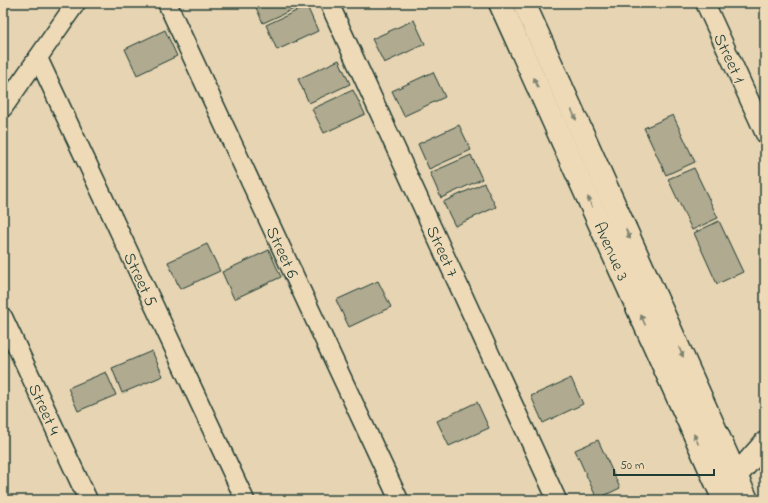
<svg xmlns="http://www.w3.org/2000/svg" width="768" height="503" font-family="'Indie Flower',sans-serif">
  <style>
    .building { fill: #afaa90; stroke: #1f3d34 }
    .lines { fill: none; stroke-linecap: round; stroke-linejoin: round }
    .minor-casing { stroke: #1f3d34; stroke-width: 21 }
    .major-casing { stroke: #1f3d34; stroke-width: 25 }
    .minor { stroke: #efdab8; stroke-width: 18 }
    .major { stroke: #efdab8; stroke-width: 22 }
    .oneway { fill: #7d846f }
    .labels { text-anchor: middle; stroke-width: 3; stroke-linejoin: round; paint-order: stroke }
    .street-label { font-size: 17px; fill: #1f3d34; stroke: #efdab8 }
  </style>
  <rect width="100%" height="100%" fill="#e7d4b3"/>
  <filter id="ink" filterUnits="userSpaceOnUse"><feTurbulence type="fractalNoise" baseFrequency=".025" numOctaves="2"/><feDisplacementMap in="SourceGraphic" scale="8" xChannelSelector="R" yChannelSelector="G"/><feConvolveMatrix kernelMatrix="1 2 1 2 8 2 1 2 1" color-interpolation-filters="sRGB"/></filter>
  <g filter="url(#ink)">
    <g class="building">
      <path d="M 254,3 L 304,3 L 305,4 L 263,23 Z"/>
      <path d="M 307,6 L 318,31 L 277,50 L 266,25 Z"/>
      <path d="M 414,20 L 425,44 L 384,63 L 372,39 Z"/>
      <path d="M 165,30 L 177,56 L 137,75 L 125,49 Z"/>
      <path d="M 339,60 L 350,84 L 309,103 L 298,79 Z"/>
      <path d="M 433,72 L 445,97 L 404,116 L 392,91 Z"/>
      <path d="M 353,90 L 365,114 L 324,133 L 312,109 Z"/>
      <path d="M 673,115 L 695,162 L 666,175 L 644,128 Z"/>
      <path d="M 459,125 L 471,150 L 429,169 L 418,144 Z"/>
      <path d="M 471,155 L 482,179 L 441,198 L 430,173 Z"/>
      <path d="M 694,168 L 718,218 L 692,230 L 668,179 Z"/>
      <path d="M 484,183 L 496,207 L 455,226 L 443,202 Z"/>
      <path d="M 719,221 L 743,272 L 717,284 L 694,233 Z"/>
      <path d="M 207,244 L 220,271 L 180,289 L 168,262 Z"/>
      <path d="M 269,250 L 281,277 L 234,299 L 222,272 Z"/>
      <path d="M 378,281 L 391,307 L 349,327 L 336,300 Z"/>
      <path d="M 152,351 L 163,376 L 122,393 L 112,368 Z"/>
      <path d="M 106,372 L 116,395 L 78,411 L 68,388 Z"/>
      <path d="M 571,378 L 583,404 L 543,423 L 531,396 Z"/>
      <path d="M 477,402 L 489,428 L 449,446 L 437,421 Z"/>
      <path d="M 598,440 L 620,488 L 597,499 L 575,450 Z"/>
    </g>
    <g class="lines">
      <defs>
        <g id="minor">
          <path d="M 167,3 L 399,500"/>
          <path d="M 329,3 L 557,500"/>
          <path d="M 705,3 L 765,134"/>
          <path d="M 38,58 L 245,500"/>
          <path d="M 3,108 L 76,3"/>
          <path d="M 3,317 L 88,500"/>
        </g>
        <g id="major">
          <path d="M 500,3 L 724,500"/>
          <path d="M 524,3 L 747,500"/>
          <path d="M 727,486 L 765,443"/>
        </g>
      </defs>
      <use href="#minor" class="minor-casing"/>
      <use href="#major" class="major-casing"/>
      <use href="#minor" class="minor"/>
      <use href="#major" class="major"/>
    </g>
    <defs><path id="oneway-solid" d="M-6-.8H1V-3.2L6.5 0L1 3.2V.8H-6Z"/></defs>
    <g class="oneway">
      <use href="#oneway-solid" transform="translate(536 83) rotate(-114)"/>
      <use href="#oneway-solid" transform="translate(574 115) rotate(66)"/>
      <use href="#oneway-solid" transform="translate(590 202) rotate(-114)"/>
      <use href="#oneway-solid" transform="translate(628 234) rotate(66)"/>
      <use href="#oneway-solid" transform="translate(643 320) rotate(-114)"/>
      <use href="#oneway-solid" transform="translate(681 352) rotate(66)"/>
      <use href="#oneway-solid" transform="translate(696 439) rotate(-114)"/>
    </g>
  </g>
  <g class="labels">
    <g class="street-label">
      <text transform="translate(730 58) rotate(65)" y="6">Street 1</text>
      <text transform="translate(443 251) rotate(65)" y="6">Street 7</text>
      <text transform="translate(612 251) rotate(66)" y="6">Avenue 3</text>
      <text transform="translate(283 252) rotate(65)" y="6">Street 6</text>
      <text transform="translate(141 279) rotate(65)" y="6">Street 5</text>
      <text transform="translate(45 409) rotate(65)" y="6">Street 4</text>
    </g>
  </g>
  <rect width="768" height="503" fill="none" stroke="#efdab8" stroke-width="16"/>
  <rect x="8" y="8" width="752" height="487" fill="none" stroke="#1f3d34" stroke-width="1.5" filter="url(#ink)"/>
  <path d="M614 469v6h100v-6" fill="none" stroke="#1f3d34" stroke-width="2"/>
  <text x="620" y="469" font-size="12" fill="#1f3d34" stroke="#efdab8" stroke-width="3" paint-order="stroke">50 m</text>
</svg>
